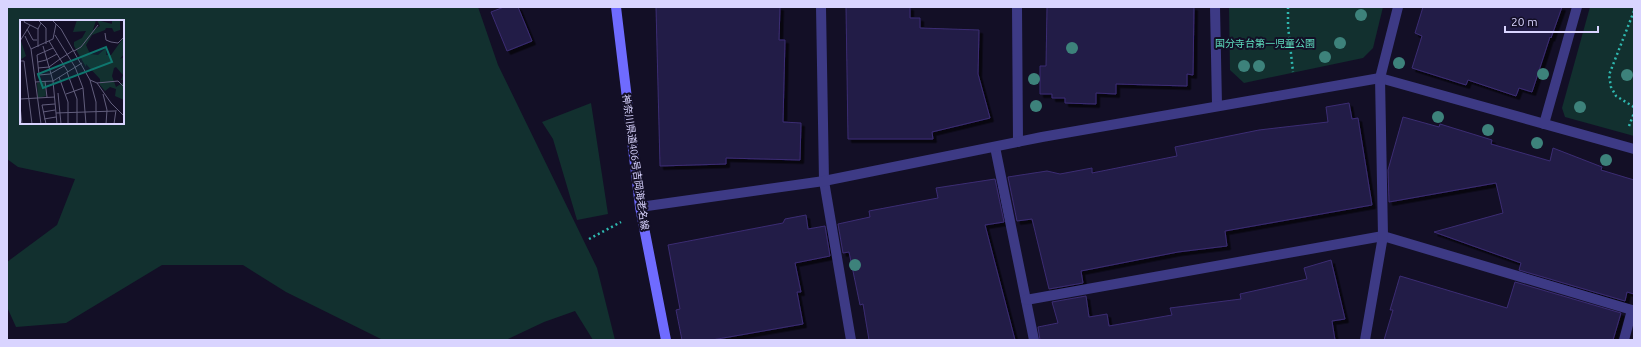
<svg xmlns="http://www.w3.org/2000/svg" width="1641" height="347" font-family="Ubuntu,'Noto Sans JP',sans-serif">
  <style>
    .green { fill: #12302f; fill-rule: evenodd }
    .building { fill: #241b47; stroke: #3b2d73; filter: url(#shadow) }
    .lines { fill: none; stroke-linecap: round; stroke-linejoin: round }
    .path { stroke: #2fb8b0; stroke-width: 2.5; stroke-dasharray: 2 3; stroke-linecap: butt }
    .street { stroke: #3d3a85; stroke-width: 10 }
    .secondary { stroke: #6f6bff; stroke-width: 10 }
    .tree { fill: #3d827b }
    .labels { text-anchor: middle; stroke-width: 4; stroke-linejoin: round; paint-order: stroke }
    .park-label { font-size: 10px; fill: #5fe0c0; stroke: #130f26 }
    .street-label { font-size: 10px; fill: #d9d4ff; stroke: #130f26 }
    .inset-road { fill: none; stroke: #625e7d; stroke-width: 1 }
    .view { fill: #0f766e; fill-opacity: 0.15; stroke: #0f766e; stroke-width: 2 }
    .inset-edge { fill: none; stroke: #d9d4ff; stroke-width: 2 }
  </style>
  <defs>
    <filter id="shadow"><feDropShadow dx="3.5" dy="3.5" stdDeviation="0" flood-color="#0009"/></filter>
  </defs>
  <rect width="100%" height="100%" fill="#130f26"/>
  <g class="green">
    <path d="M 7,7 L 478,7 L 498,65 L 597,268 L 615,340 L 593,340 L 575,311 L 544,322 L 506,340 L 383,340 L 286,292 L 243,265 L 162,265 L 66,323 L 16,327 L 7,307 L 7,262 L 57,225 L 75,179 L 18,167 L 7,159 ZM 21,21 L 123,21 L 123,123 L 21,123 Z"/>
    <path d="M 1229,7 L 1383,7 L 1373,48 L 1363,58 L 1244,83 L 1230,70 Z"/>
    <path d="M 1590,7 L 1634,7 L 1634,136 L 1565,117 L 1562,108 Z"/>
    <path d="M 591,103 L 608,214 L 577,220 L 553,139 L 542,122 Z"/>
  </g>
  <g class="building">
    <path d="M 504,7 L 518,7 L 532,41 L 507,51 L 491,12 Z"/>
    <path d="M 656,7 L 780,7 L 779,40 L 785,40 L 783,122 L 801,123 L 800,160 L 726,158 L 726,164 L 660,166 Z"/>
    <path d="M 846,7 L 910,7 L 910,18 L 920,18 L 920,28 L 979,30 L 978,74 L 990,118 L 932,132 L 933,139 L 848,139 Z"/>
    <path d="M 1047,7 L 1194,7 L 1193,75 L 1187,74 L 1187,86 L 1116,84 L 1116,94 L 1096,93 L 1096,104 L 1065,103 L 1065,98 L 1052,98 L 1052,94 L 1040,94 L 1040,66 L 1046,66 Z"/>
    <path d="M 1423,7 L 1562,7 L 1551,38 L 1550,37 L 1532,92 L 1519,88 L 1516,96 L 1468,80 L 1466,85 L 1412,68 L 1422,36 L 1415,33 Z"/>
    <path d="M 1349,103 L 1352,119 L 1358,118 L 1372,205 L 1225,231 L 1227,246 L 1178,252 L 1081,271 L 1083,283 L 1049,289 L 1032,219 L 1017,221 L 1008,177 L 1047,171 L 1060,174 L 1092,168 L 1092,173 L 1177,156 L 1175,147 L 1259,130 L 1328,122 L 1326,107 Z"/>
    <path d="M 1403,117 L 1439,127 L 1440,124 L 1492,140 L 1491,144 L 1550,161 L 1553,148 L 1602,167 L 1601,170 L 1634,180 L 1634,294 L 1627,292 L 1625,301 L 1519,270 L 1521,263 L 1434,232 L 1503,213 L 1496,183 L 1389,202 L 1388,170 Z"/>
    <path d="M 995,179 L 1004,222 L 985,225 L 1015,340 L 869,340 L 863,304 L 860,305 L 849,252 L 843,253 L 838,224 L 870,217 L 869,211 L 938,198 L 936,188 Z"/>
    <path d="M 806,215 L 808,229 L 825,226 L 830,256 L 795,263 L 801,292 L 797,292 L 803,324 L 712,340 L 682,340 L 676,310 L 680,309 L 668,245 L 783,223 L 785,219 Z"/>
    <path d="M 1331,260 L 1345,319 L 1332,321 L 1335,340 L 1040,340 L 1038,327 L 1058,323 L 1052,302 L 1086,296 L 1089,317 L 1107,314 L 1109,326 L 1172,315 L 1170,308 L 1241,299 L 1240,294 L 1307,279 L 1304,268 Z"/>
    <path d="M 1400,276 L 1507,308 L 1515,282 L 1621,313 L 1613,340 L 1384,340 L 1393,310 L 1390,310 Z"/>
  </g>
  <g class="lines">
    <g class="path">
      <path d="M 1288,7 L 1288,26 L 1293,72"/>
      <path d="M 1634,11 L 1609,75 L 1611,87 L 1616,96 L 1634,107"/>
      <path d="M 1629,126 L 1634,113"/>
      <path d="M 589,239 L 621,222"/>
    </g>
    <g class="street">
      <path d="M 821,7 L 824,181 L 851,340"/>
      <path d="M 1017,7 L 1018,142"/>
      <path d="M 1215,7 L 1217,105"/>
      <path d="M 1544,124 L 1577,7"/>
      <path d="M 995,147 L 1034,340"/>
      <path d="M 640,207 L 824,181 L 1042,137 L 1380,78 L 1634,149"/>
      <path d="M 1026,300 L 1383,236 L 1632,310 L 1624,340"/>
      <path d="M 1365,340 L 1383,236 L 1380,78 L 1398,7"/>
    </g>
    <path class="secondary" d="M 616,7 L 640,207 L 666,340"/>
  </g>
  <g class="tree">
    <circle cx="1361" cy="15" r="6"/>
    <circle cx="1340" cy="43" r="6"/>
    <circle cx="1072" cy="48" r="6"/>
    <circle cx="1325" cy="57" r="6"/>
    <circle cx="1399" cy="63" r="6"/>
    <circle cx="1244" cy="66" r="6"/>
    <circle cx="1259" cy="66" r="6"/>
    <circle cx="1543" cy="74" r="6"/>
    <circle cx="1627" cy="75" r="6"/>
    <circle cx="1034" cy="79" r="6"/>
    <circle cx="1036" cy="106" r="6"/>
    <circle cx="1580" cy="107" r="6"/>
    <circle cx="1438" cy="117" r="6"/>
    <circle cx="1488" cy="130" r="6"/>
    <circle cx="1537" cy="143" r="6"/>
    <circle cx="1606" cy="160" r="6"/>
    <circle cx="855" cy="265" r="6"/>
  </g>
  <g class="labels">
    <g class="park-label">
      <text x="1265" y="47">国分寺台第一児童公園</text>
    </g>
    <g class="street-label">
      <text transform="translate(636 162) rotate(82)" y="4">神奈川県道406号吉岡海老名線</text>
    </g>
  </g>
  <g transform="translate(20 20)">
    <rect width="104" height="104" fill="#130f26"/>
    <path d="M 57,0 L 76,0 L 73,10 L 80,6 L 77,0 L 92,4 L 92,0 L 100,0 L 100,10 L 94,12 L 92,8 L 86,8 L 85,10 L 72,15 L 66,25 L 70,34 L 78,35 L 86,28 L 86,35 L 91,35 L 104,17 L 104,34 L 100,39 L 104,37 L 104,60 L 101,60 L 103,55 L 96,47 L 94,48 L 92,56 L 96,67 L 104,62 L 104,80 L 95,76 L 96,69 L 90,67 L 85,71 L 80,65 L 80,59 L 66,44 L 66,47 L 54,26 L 54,22 L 62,18 L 66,11 L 53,12 ZM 1,21 L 6,36 L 0,40 L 0,22 ZM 25,62 L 26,76 L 18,78 L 17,63 Z" fill="#12302f"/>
    <path class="inset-road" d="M 5,0 L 4,2 L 18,9 L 21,3M 18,0 L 26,8 L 26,24M 32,0 L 41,9 L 70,60 L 77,63 L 91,83 L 104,96M 7,9 L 13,20 L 17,20M 85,13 L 86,20 L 91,22 L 98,23 L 104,17M 35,15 L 55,47 L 63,68 L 66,104M 5,16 L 11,29 L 21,104M 0,21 L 10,5M 29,21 L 48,52M 23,26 L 33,61 L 37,104M 18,27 L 18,9M 33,28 L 17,35 L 19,55 L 30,54 L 44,46M 11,29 L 33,19 L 36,4M 54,31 L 61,27 L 78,5M 40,39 L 54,30M 0,41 L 4,41 L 12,104M 18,42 L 26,40 L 37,34M 18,48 L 29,47 L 40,39M 47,52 L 57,79 L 57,104M 39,57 L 48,82 L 48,104M 70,60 L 76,82 L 76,104M 25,61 L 27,77M 15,62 L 33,61 L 62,43M 77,63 L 98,61 L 104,67M 38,73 L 41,104M 46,74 L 63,68M 83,74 L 87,90 L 86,104M 0,79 L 35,77M 0,86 L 2,104M 23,92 L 35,90M 36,93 L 95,91M 24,99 L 36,97M 26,104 L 22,85 L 35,84M 94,104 L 96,90"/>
    <path class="view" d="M 86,27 L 92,42 L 23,68 L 18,54 Z"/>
    <rect width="104" height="104" class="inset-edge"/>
  </g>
  <rect width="1641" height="347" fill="none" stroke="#d9d4ff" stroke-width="16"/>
  <path d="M1505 26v6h93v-6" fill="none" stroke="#d9d4ff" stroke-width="2"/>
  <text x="1511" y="26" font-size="12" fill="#d9d4ff" stroke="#130f26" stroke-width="3" paint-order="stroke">20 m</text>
</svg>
